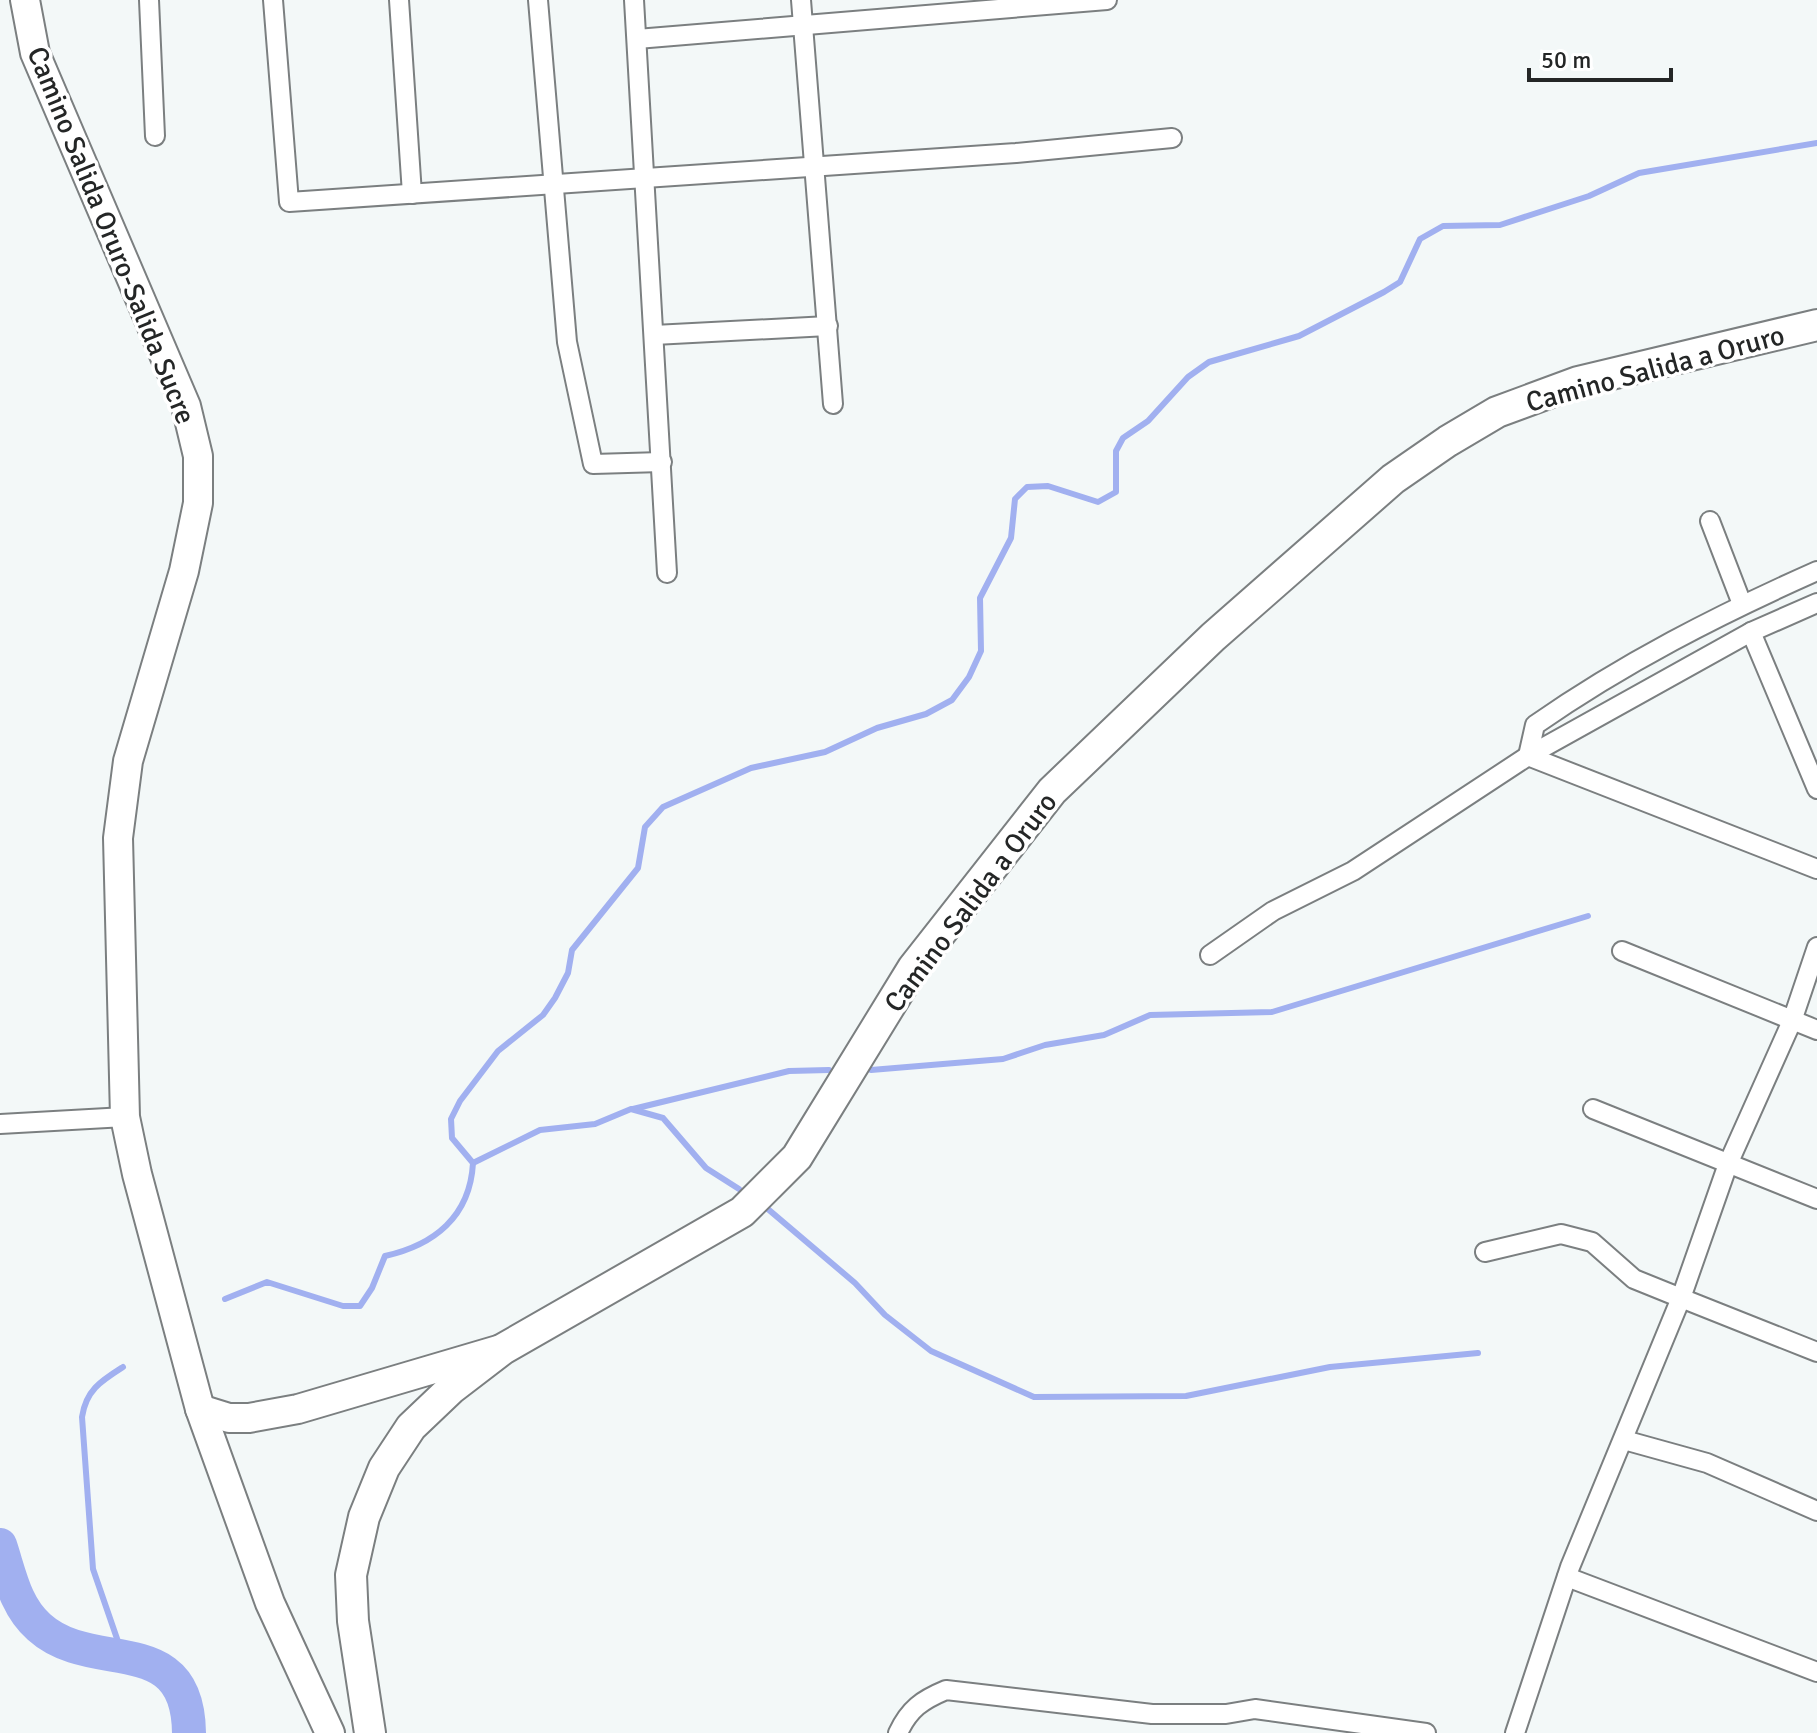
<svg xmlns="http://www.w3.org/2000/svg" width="1817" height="1733" font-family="Signika,sans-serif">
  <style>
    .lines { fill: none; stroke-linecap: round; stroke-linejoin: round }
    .stream { stroke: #a1b0f0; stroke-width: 6 }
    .river { stroke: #a1b0f0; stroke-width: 34 }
    .minor-casing { stroke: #7b7f80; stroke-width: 22 }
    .primary-casing { stroke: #7b7f80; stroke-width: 32 }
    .trunk-casing { stroke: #7b7f80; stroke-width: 34 }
    .minor { stroke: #fff; stroke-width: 18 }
    .primary { stroke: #fff; stroke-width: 28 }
    .trunk { stroke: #fff; stroke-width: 30 }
    .labels { text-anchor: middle; stroke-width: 7; stroke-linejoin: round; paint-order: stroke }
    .street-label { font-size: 28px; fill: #242626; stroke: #fff }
  </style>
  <rect width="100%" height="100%" fill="#f3f8f8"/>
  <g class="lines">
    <g class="stream">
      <path d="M 871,1070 L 1003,1059 L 1045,1045 L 1104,1035 L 1150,1015 L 1272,1012 L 1588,916"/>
      <path d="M 633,1109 L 789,1071 L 829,1070"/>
      <path d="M 473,1163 L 540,1130 L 595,1124 L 631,1109 L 663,1118 L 706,1168 L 739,1189"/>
      <path d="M 762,1204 L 855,1283 L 885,1315 L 931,1351 L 1034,1397 L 1186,1396 L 1330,1367 L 1478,1353"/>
      <path d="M 225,1299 L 267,1282 L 343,1306 L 360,1306 L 372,1288 L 385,1256 C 434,1245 470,1217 473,1163 L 452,1138 L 451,1119 L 460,1101 L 498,1051 L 543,1015 L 555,998 L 568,973 L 572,950 L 638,868 L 645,827 L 663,807 L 751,768 L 825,752 L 877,728 L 926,714 L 952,700 L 969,677 L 981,651 L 980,598 L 1011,538 L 1015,499 L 1027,487 L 1048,486 L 1098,502 L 1116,492 L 1116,451 L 1123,438 L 1148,421 L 1188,377 L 1209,362 L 1299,336 L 1384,292 L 1400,282 L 1420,239 L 1443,226 L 1500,225 L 1589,196 L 1639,173 L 1817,143"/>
      <path d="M 123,1367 C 101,1381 86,1390 82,1417 L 93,1569 L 123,1656"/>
    </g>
    <path class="river" d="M 0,1545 C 10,1575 15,1606 39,1627 C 93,1676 188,1628 189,1733"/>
    <defs>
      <g id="minor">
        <path d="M 149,0 L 155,136"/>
        <path d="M 273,0 L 289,202 L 1016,153 L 1172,138"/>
        <path d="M 399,0 L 412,194"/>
        <path d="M 538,0 L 567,342 L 593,464 L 662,462"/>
        <path d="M 634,0 L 667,573"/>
        <path d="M 801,0 L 833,404"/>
        <path d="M 637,39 L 1107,0"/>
        <path d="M 654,335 L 828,326"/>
        <path d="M 1710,521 L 1742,604"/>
        <path d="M 1817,571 C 1718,615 1624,663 1535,725 L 1528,756 L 1817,869"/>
        <path d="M 1751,632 L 1817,789"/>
        <path d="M 1817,947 L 1792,1021 L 1728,1164 L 1681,1298 L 1817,1352"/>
        <path d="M 1622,951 L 1817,1030"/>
        <path d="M 1210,955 L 1273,911 L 1353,871 L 1528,756 L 1751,632 L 1817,603"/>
        <path d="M 1593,1109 L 1817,1199"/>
        <path d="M 0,1124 L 125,1117"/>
        <path d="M 1485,1252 L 1561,1234 L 1592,1242 L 1634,1279 L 1681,1298 L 1570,1567 L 1515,1733"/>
        <path d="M 1624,1440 L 1707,1463 L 1817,1511"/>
        <path d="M 1567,1577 L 1817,1672"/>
        <path d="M 898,1733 C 909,1709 922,1700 946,1690 L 1152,1714 L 1226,1714 L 1255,1709 L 1426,1733"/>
      </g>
      <g id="primary">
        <path d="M 25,0 L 35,53 L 186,406 L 198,456 L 198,503 L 184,571 L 128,761 L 118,838 L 125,1117 L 137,1174 L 200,1409 L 270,1603 L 330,1733"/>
        <path d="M 200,1409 L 229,1418 L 249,1418 L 298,1409 L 498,1350"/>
      </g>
      <path id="trunk" d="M 370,1733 L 353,1621 L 351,1575 L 364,1517 L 384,1468 L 411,1427 L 452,1388 L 503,1349 L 742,1212 L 797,1157 L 913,968 L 1052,791 L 1213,637 L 1393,479 L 1448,441 L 1497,412 L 1578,382 L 1817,325"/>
    </defs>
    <use href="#minor" class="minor-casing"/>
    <use href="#primary" class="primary-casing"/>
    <use href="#trunk" class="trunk-casing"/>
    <use href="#minor" class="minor"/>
    <use href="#primary" class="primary"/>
    <use href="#trunk" class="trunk"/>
  </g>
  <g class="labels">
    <g class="street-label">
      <text transform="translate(112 235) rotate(68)" y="10">Camino Salida Oruro-Salida Sucre</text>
      <text transform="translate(1655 368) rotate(-15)" y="10">Camino Salida a Oruro</text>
      <text transform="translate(970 902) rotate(-53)" y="10">Camino Salida a Oruro</text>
    </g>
  </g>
  <path d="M1529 68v12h142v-12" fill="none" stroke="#242626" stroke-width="4"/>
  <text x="1541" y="68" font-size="24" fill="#242626" stroke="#ffffff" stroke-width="6" paint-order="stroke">50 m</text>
</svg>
